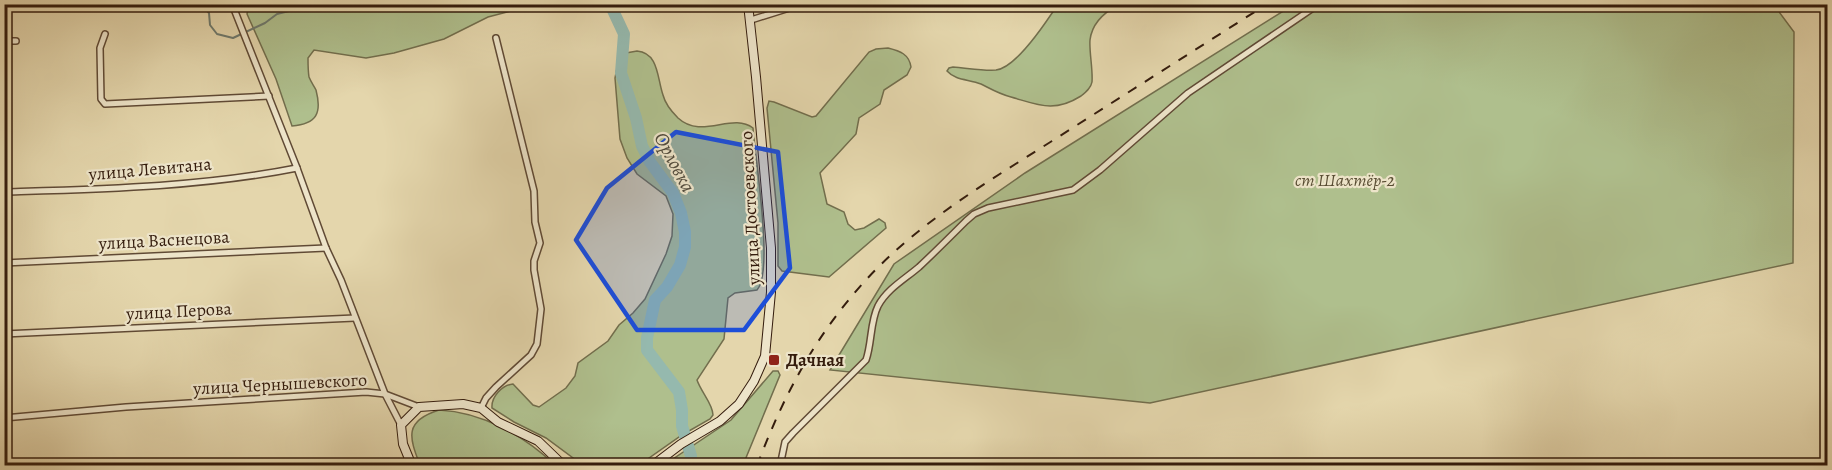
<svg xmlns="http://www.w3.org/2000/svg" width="1832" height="470" font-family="Alegreya,serif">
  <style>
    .green { fill: #afbf8d; stroke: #726e4d; stroke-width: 1.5 }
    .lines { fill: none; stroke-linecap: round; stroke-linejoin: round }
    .stream { stroke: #6e7a6e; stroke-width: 2 }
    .river { stroke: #95b9ae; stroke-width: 12 }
    .street-casing { stroke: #604a35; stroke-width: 8 }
    .secondary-casing { stroke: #341c0d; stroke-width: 10 }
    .street { stroke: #ede4c9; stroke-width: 5 }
    .secondary { stroke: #ede4c9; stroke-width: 8 }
    .rail { stroke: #341c0d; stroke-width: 2; stroke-dasharray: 10 10; stroke-linecap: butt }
    .marked { fill: #1d4ed8; fill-opacity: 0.2; stroke: #1d4ed8; stroke-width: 4.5; stroke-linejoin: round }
    .poi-dot { fill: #8f2418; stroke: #ede4c9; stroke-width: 2 }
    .labels { text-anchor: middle; stroke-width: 4.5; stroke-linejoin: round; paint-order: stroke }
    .street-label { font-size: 18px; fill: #341c0d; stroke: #ede4c9 }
    .park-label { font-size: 18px; font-style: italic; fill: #594d33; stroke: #ede4c9 }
    .poi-label { font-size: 18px; font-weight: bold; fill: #341c0d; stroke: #ede4c9; text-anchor: start }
    .water-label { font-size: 20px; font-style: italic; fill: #514b3d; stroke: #ede4c9 }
  </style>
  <rect width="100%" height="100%" fill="#e4d6ac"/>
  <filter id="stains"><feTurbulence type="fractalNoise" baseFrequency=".00333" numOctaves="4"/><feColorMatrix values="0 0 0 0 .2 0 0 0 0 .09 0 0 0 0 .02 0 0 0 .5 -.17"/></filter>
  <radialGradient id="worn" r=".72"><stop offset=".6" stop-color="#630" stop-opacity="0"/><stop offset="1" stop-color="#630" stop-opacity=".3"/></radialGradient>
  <g class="green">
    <path d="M 1058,4 L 1118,5 C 1105,12 1092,23 1090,40 C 1089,51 1093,69 1092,82 C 1091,88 1086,92 1081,96 C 1054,113 1039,105 1011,97 C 999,94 991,89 981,84 C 969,79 956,81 947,71 L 949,68 L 953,67 C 967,68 983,71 996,70 C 1016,68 1047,21 1058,4 Z"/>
    <path d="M 249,5 L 249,4 L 534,5 L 488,17 L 444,39 L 394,53 L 366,58 L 314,50 L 308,58 C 308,64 308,71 309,77 C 311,82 314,86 316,90 C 322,113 317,124 292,126 L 276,79 L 247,14 Z"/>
    <path d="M 1293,5 L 1774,5 L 1794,32 L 1793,263 L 1150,403 L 830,370 L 894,264 L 1025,173 Z"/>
    <path d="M 888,48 C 900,51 909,54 911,67 L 907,75 L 884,90 L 880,104 L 859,118 L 856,134 L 820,173 L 827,204 L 844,212 L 848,224 L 855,230 L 864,228 L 879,219 L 885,223 L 886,228 L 829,277 L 782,271 L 778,266 L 778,223 L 767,108 L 769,101 L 774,102 L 812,117 L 816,116 L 869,52 L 876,49 Z"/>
    <path d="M 637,51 C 659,53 657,78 663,95 C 665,103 672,112 678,118 C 702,140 732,112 753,128 C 755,157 774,272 757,290 L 735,293 L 728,298 L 724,339 L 697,380 C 701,392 713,404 713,415 L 710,419 L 682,435 L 639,465 L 584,466 L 546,438 L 514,422 L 492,408 C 491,397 502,385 513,384 L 533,405 L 539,407 L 566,388 L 575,376 L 578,363 L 608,341 L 619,325 L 633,313 L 645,299 L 666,254 L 672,236 L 673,214 L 666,196 L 637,174 L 627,158 L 620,139 L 615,78 L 619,58 L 626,53 Z"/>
    <path d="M 773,371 L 778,371 L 780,375 L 743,465 L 664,465 L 731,420 Z"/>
    <path d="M 439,410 C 482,412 525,436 555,465 L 420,465 C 409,437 404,421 439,410 Z"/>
  </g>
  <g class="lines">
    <g class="stream">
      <path d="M 163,4 L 177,9 L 194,4"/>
      <path d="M 201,4 L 209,13 L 210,25 L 217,34 L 233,38 L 265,23 L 277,14 L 293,10 L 302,4"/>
      <path d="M 382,4 L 384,9 L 389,10 L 394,4"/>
    </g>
    <path class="river" d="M 610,4 L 624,34 L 621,73 L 636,118 L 642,146 L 650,162 L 673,193 L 681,213 L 685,232 L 685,247 L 680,265 L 667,287 L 655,300 L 647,338 L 647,350 L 679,392 L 682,410 L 682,426 L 691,456 L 691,466"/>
    <defs>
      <g id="street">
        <path d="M 232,4 L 297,168 L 326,248 L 341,280 L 385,394 L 401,425"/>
        <path d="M 751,20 L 802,4"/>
        <path d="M 105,34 L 100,48 L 101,99 L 105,104 L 269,96"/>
        <path d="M 4,41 L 16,41"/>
        <path d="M 4,192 C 102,189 201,187 297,168"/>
        <path d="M 4,263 L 326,248"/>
        <path d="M 4,334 L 355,318"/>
        <path d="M 481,408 L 486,398 L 496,387 L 531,355 L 537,344 L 541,309 L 534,270 L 534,261 L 540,243 L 535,222 L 534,191 L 496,38"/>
        <path d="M 4,418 L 126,407 L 366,392 L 385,394 L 419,407"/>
        <path d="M 780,466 L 785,442 L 793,433 L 866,360 C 872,343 870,322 878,306 C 887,289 905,279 919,267 C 935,252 951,236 966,221 L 974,214 L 988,208 L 1073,190 L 1100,170 L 1188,93 L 1319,4"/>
      </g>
      <g id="secondary">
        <path d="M 412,466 L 403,444 L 401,425 L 419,407 L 463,404 L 481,408 L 498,422 L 538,441 L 564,466"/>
        <path d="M 652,466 L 681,444 L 720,421 L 739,404 L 754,381 L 765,356 L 771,292 L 771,248 L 756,77 L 748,4"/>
      </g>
    </defs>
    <use href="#street" class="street-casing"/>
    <use href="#secondary" class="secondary-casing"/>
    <use href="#street" class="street"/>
    <use href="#secondary" class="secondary"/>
    <g class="rail">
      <path d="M 1819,4 L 1828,15"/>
      <path d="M 757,466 C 780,404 809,347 852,296 C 906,230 981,186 1052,141 C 1124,95 1195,50 1267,4"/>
    </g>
  </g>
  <path class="marked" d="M 676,132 L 778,152 L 790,268 L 744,330 L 637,330 L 576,240 L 607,188 Z"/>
  <rect class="poi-dot" x="768" y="354" width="12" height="12" rx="3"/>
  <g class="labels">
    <g class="street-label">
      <text transform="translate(150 169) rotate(-5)" y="6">улица Левитана</text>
      <text transform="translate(750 208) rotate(-93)" y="6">улица Достоевского</text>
      <text transform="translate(164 240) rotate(-3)" y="6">улица Васнецова</text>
      <text transform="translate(179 311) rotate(-3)" y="6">улица Перова</text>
      <text transform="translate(280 384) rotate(-3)" y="6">улица Чернышевского</text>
    </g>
    <g class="park-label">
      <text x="1345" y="186">ст Шахтёр-2</text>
    </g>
    <g class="poi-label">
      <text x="786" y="366">Дачная</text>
    </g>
    <g class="water-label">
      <text transform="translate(675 162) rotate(62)" y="7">Орловка</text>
    </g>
  </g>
  <rect width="1832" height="470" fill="none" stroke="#e4d6ac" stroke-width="24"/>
  <rect x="6" y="6" width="1820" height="458" fill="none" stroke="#341c0d" stroke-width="3"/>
  <rect x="12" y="12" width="1808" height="446" fill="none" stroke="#341c0d" stroke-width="1.5"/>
  <rect width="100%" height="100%" filter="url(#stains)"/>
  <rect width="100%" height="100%" fill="url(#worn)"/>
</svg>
